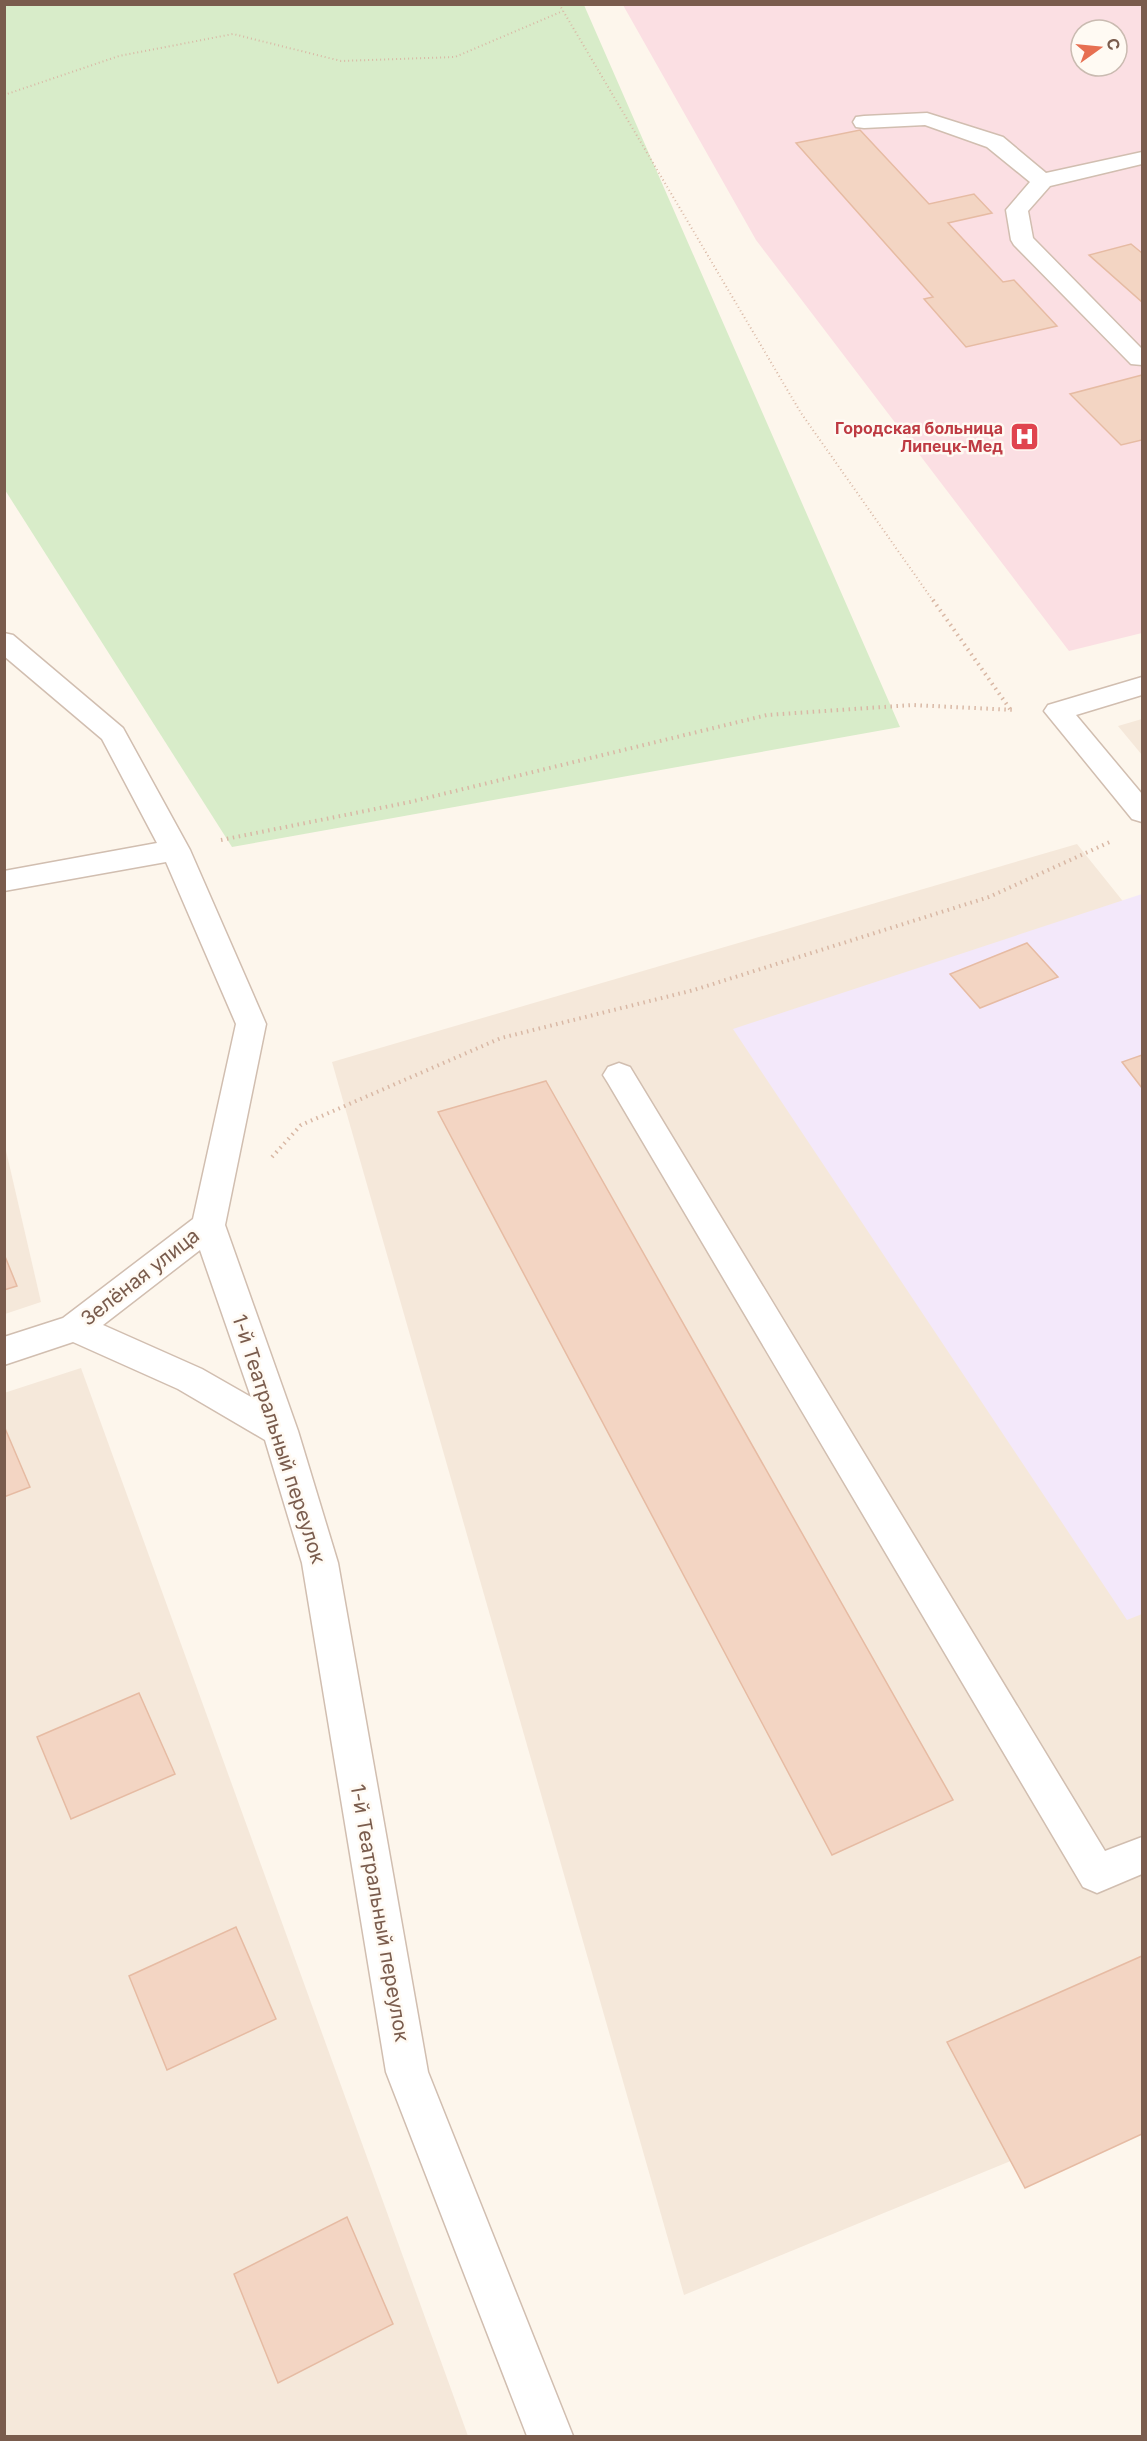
<svg xmlns="http://www.w3.org/2000/svg" width="1147" height="2441" font-family="Inter,sans-serif">
  <style>
    .residential { fill: #f5e8da }
    .education { fill: #f3e8fa }
    .medical { fill: #fbdfe3; fill-rule: evenodd }
    .green { fill: #d8ecc9 }
    .building { fill: #f3d5c3; stroke: #e6bba3; stroke-width: 1.5 }
    .lines { fill: none; stroke-linecap: round; stroke-linejoin: round }
    .minor-casing { stroke: #d1beb0; stroke-width: 3 }
    .path-far1 { stroke: #d9b8a5; stroke-width: 2; stroke-dasharray: 1 3; stroke-linecap: butt }
    .path { stroke: #d9b8a5; stroke-width: 4; stroke-dasharray: 1.5 4.5; stroke-linecap: butt }
    .minor { fill: #fff; fill-rule: evenodd }
    .labels { text-anchor: middle; stroke-width: 5; stroke-linejoin: round; paint-order: stroke }
    .far-health-label { font-size: 16px; font-weight: bold; fill: #be3a42; stroke: #fffaf3; text-anchor: end }
    .street-label { font-size: 20px; fill: #7a5c4d; stroke: #fffaf3 }
  </style>
  <rect width="100%" height="100%" fill="#fdf6ec"/>
  <g class="residential">
    <path d="M 1142,719 L 1142,755 L 1118,726 Z"/>
    <path d="M 1077,844 L 1142,925 L 1142,2107 L 684,2295 L 332,1062 Z"/>
    <path d="M 4,1142 L 41,1302 L 5,1314 L 4,1314 Z"/>
    <path d="M 81,1368 L 468,2436 L 5,2436 L 4,1393 Z"/>
  </g>
  <path class="education" d="M 1142,894 L 1142,1614 L 1127,1620 L 733,1029 Z"/>
  <path class="medical" d="M 623,5 L 1142,5 L 1142,633 L 1069,651 L 756,240 ZM 1081,30 L 1117,30 L 1117,66 L 1081,66 Z"/>
  <path class="green" d="M 5,4 L 584,5 L 900,727 L 232,847 L 5,490 Z"/>
  <g class="building">
    <path d="M 860,130 L 929,204 L 974,194 L 992,213 L 948,223 L 1003,282 L 1014,280 L 1057,326 L 966,347 L 924,299 L 933,297 L 796,143 Z"/>
    <path d="M 1131,244 L 1142,253 L 1142,302 L 1089,255 Z"/>
    <path d="M 1142,375 L 1142,440 L 1121,445 L 1070,394 Z"/>
    <path d="M 1027,943 L 1058,977 L 980,1008 L 950,974 Z"/>
    <path d="M 1142,1055 L 1142,1088 L 1122,1062 Z"/>
    <path d="M 546,1081 L 953,1800 L 832,1855 L 438,1112 Z"/>
    <path d="M 4,1254 L 17,1286 L 4,1290 Z"/>
    <path d="M 4,1426 L 30,1487 L 4,1497 Z"/>
    <path d="M 139,1693 L 175,1774 L 71,1819 L 37,1737 Z"/>
    <path d="M 236,1927 L 276,2019 L 167,2070 L 129,1976 Z"/>
    <path d="M 1142,1956 L 1142,2134 L 1025,2188 L 947,2042 Z"/>
    <path d="M 347,2217 L 393,2324 L 278,2383 L 234,2274 Z"/>
  </g>
  <g class="lines">
    <defs>
      <g id="minor">
        <path d="M 927,113 L 1003,137 L 1046,173 L 1142,152 L 1142,164 L 1050,186 L 1028,211 L 1033,238 L 1142,349 L 1142,365 L 1131,364 L 1014,245 L 1011,240 L 1006,210 L 1030,182 L 987,147 L 925,125 L 864,128 L 856,127 L 853,122 L 856,117 L 864,116 Z"/>
        <path d="M 4,633 L 13,635 L 123,728 L 190,850 L 266,1024 L 225,1225 L 298,1431 L 338,1563 L 428,2072 L 573,2436 L 527,2436 L 386,2072 L 302,1563 L 265,1440 L 178,1389 L 73,1342 L 4,1365 L 4,1337 L 63,1318 L 193,1219 L 236,1024 L 166,862 L 4,891 L 4,871 L 157,843 L 102,739 L 4,656 ZM 200,1250 L 251,1397 L 202,1369 L 103,1325 Z"/>
        <path d="M 1142,677 L 1142,695 L 1076,715 L 1142,794 L 1142,822 L 1132,819 L 1044,711 L 1048,705 Z"/>
        <path d="M 619,1063 L 630,1067 L 1105,1851 L 1142,1837 L 1142,1874 L 1097,1893 L 1083,1887 L 608,1083 L 603,1075 L 608,1067 Z"/>
      </g>
    </defs>
    <use href="#minor" class="minor-casing"/>
    <g class="path-far1">
      <path d="M 559,4 L 801,413 L 934,602"/>
      <path d="M 4,95 L 119,56 L 233,34 L 341,61 L 455,57 L 563,11"/>
    </g>
    <g class="path">
      <path d="M 933,600 L 1010,709"/>
      <path d="M 221,840 L 410,802 L 767,715 L 912,705 L 1015,710"/>
      <path d="M 272,1157 L 301,1125 L 501,1038 L 694,990 L 989,897 L 1112,841"/>
    </g>
    <use href="#minor" class="minor"/>
  </g>
  <defs>
    <symbol id="hospital-square" viewBox="-11 -11 22 22"><rect x="-9" y="-9" width="18" height="18" rx="4" fill="#e0444e" stroke="#fffaf3"/><path d="M-5-5h3v3.5h4V-5h3V5h-3V1.5h-4V5h-3Z" fill="#fff"/></symbol>
  </defs>
  <g fill-rule="evenodd">
    <use href="#hospital-square" x="1008" y="420" width="33" height="33"/>
  </g>
  <g class="labels">
    <g class="far-health-label">
      <text x="1003" y="434">Городская больница<tspan x="1003" dy="18">Липецк-Мед</tspan></text>
    </g>
    <g class="street-label">
      <text transform="translate(140 1277) rotate(-38)" y="7">Зелёная улица</text>
      <text transform="translate(279 1439) rotate(72)" y="7">1-й Театральный переулок</text>
      <text transform="translate(380 1913) rotate(80)" y="7">1-й Театральный переулок</text>
    </g>
  </g>
  <rect width="1147" height="2441" fill="none" stroke="#7a5c4d" stroke-width="12"/>
  <g transform="translate(1099 48) rotate(75)"><circle r="28" fill="#fffaf3" stroke="#cabbb1" stroke-width="1.5"/>
  <path d="M0-4.5L10 22L0 15L-10 22Z" fill="#e76f51"/>
  <text y="-9" font-size="16" font-weight="bold" text-anchor="middle" fill="#7a5c4d">С</text>
  </g>
</svg>
